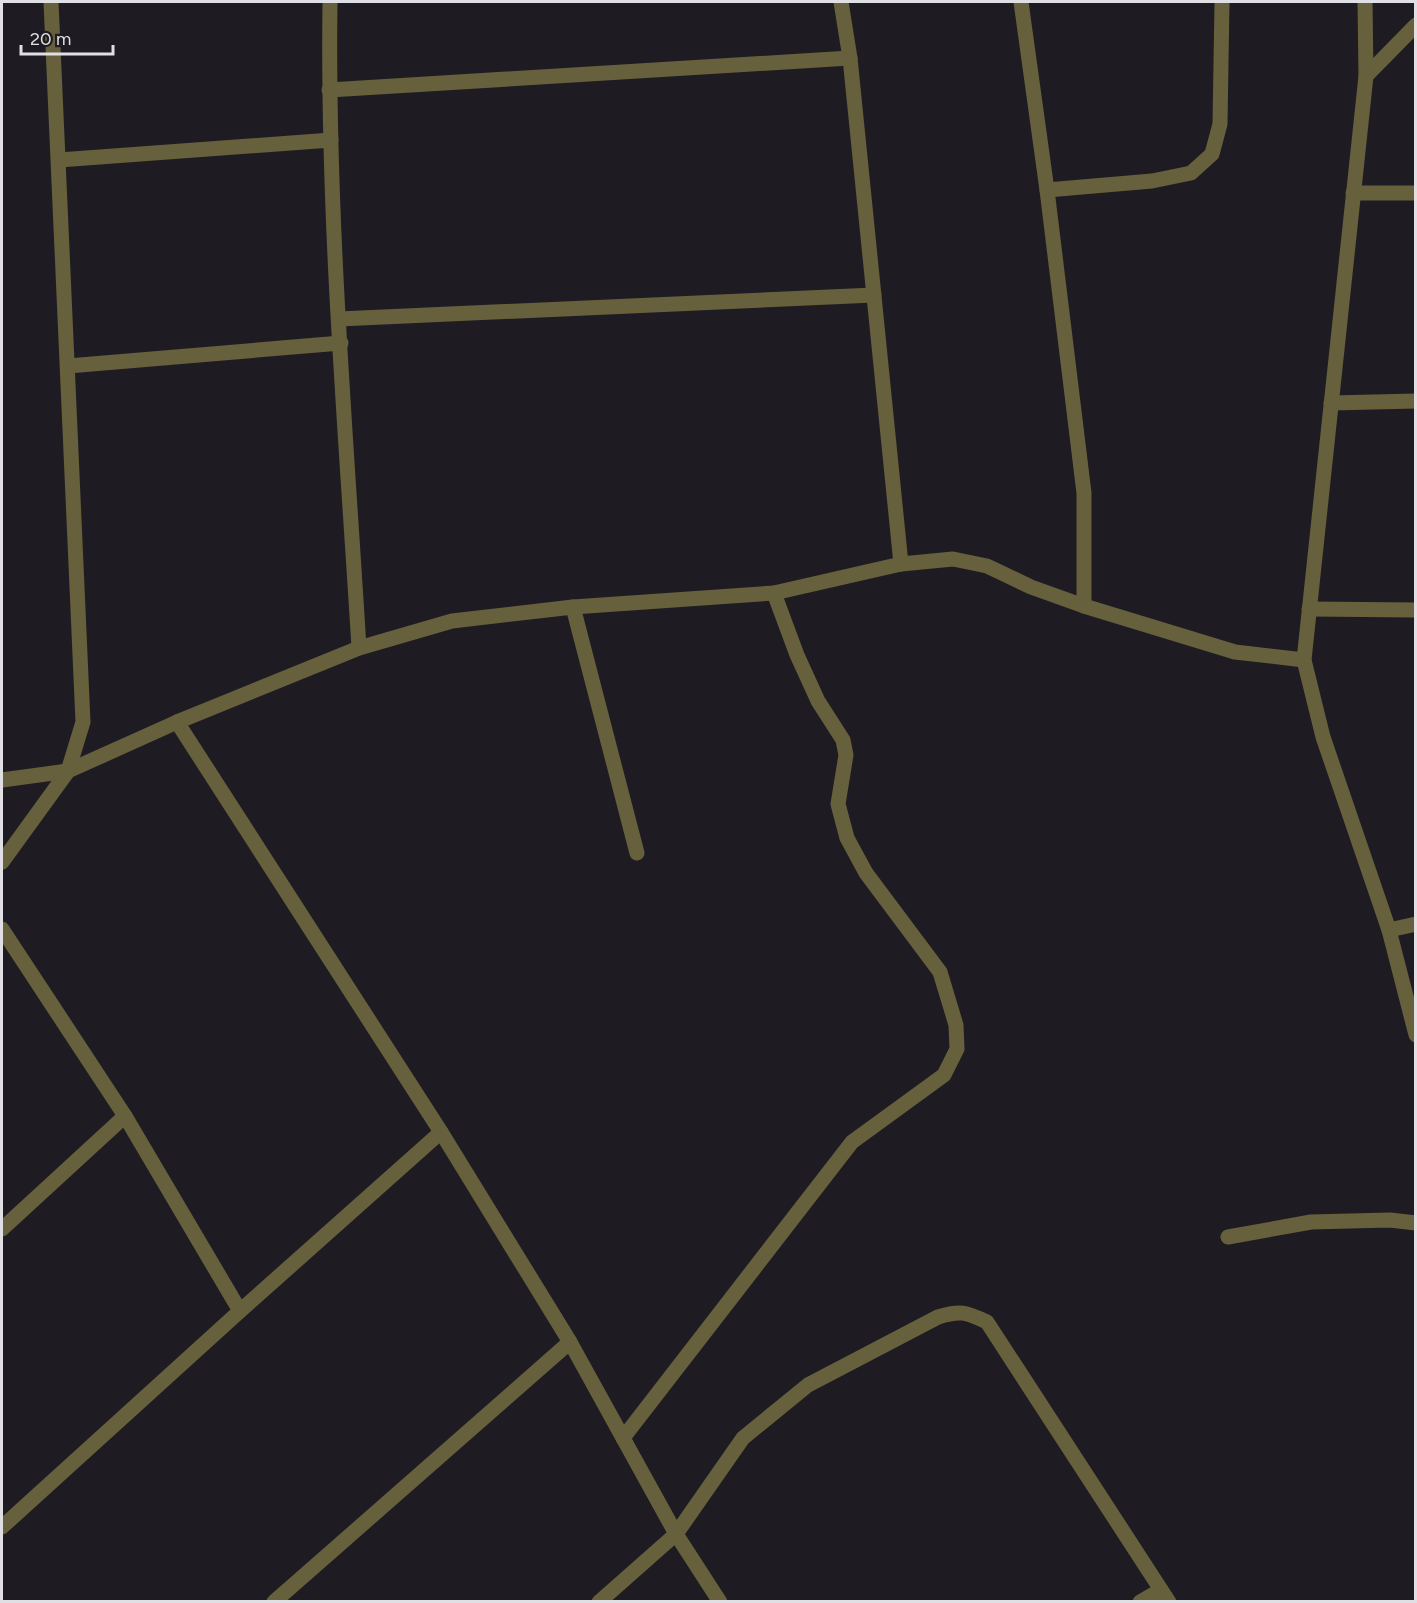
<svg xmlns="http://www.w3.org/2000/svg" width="1417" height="1603" font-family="Figtree,sans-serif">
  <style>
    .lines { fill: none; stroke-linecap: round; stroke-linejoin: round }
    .service { stroke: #67603d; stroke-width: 15 }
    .minor { stroke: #67603d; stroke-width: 15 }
  </style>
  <rect width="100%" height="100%" fill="#1e1c22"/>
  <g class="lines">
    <g class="service">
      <path d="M 1228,1237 L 1311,1222 L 1390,1220 L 1416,1223"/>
      <path d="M 676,1534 L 743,1438 L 808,1385 L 938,1317 C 960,1310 966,1312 987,1322 L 1169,1602"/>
      <path d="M 1140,1602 L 1161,1590"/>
    </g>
    <g class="minor">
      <path d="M 330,2 C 327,217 346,433 359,648"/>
      <path d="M 841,2 L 850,58 L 901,564"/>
      <path d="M 1021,2 L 1047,190 L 1084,493 L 1084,606"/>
      <path d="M 1365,2 L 1366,76 L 1304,660 L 1323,737 L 1389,930 L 1416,1035"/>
      <path d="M 1366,76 L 1416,25"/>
      <path d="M 329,90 L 850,58"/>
      <path d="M 59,160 L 331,140"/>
      <path d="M 1047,190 L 1152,181 L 1191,173 L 1212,154 L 1220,124 L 1222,2"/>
      <path d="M 1353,193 L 1416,193"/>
      <path d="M 339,319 L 874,295"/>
      <path d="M 68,366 L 341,343"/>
      <path d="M 1331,403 L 1416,401"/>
      <path d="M 573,607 L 637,853"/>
      <path d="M 1309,609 L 1416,610"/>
      <path d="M 177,722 L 441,1132 L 570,1342 L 676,1534 L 720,1602"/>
      <path d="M 2,780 L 68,771 L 177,722 L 359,648 L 452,621 L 573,607 L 774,593 L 901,564 L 953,559 L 987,566 L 1031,587 L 1084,606 L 1235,652 L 1304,660"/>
      <path d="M 2,862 L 68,771 L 83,722 L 51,2"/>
      <path d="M 2,929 L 125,1116 L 240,1311"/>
      <path d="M 1389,930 L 1416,924"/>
      <path d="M 2,1229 L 125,1116"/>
      <path d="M 623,1438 L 852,1142 L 944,1075 L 957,1049 L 956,1025 L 940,972 L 866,873 L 847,838 L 838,804 L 846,755 L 843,740 L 818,701 L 797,655 L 774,593"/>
      <path d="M 2,1527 L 240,1311 L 441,1132"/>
      <path d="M 274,1602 L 570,1342"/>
      <path d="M 599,1602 L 676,1534"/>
    </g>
  </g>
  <rect width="1417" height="1603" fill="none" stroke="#e0dfe3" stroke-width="6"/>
  <path d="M21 45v9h92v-9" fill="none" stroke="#e0dfe3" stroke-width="3"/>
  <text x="30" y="45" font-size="18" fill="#e0dfe3" stroke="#1e1c22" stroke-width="4.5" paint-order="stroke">20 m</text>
</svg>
